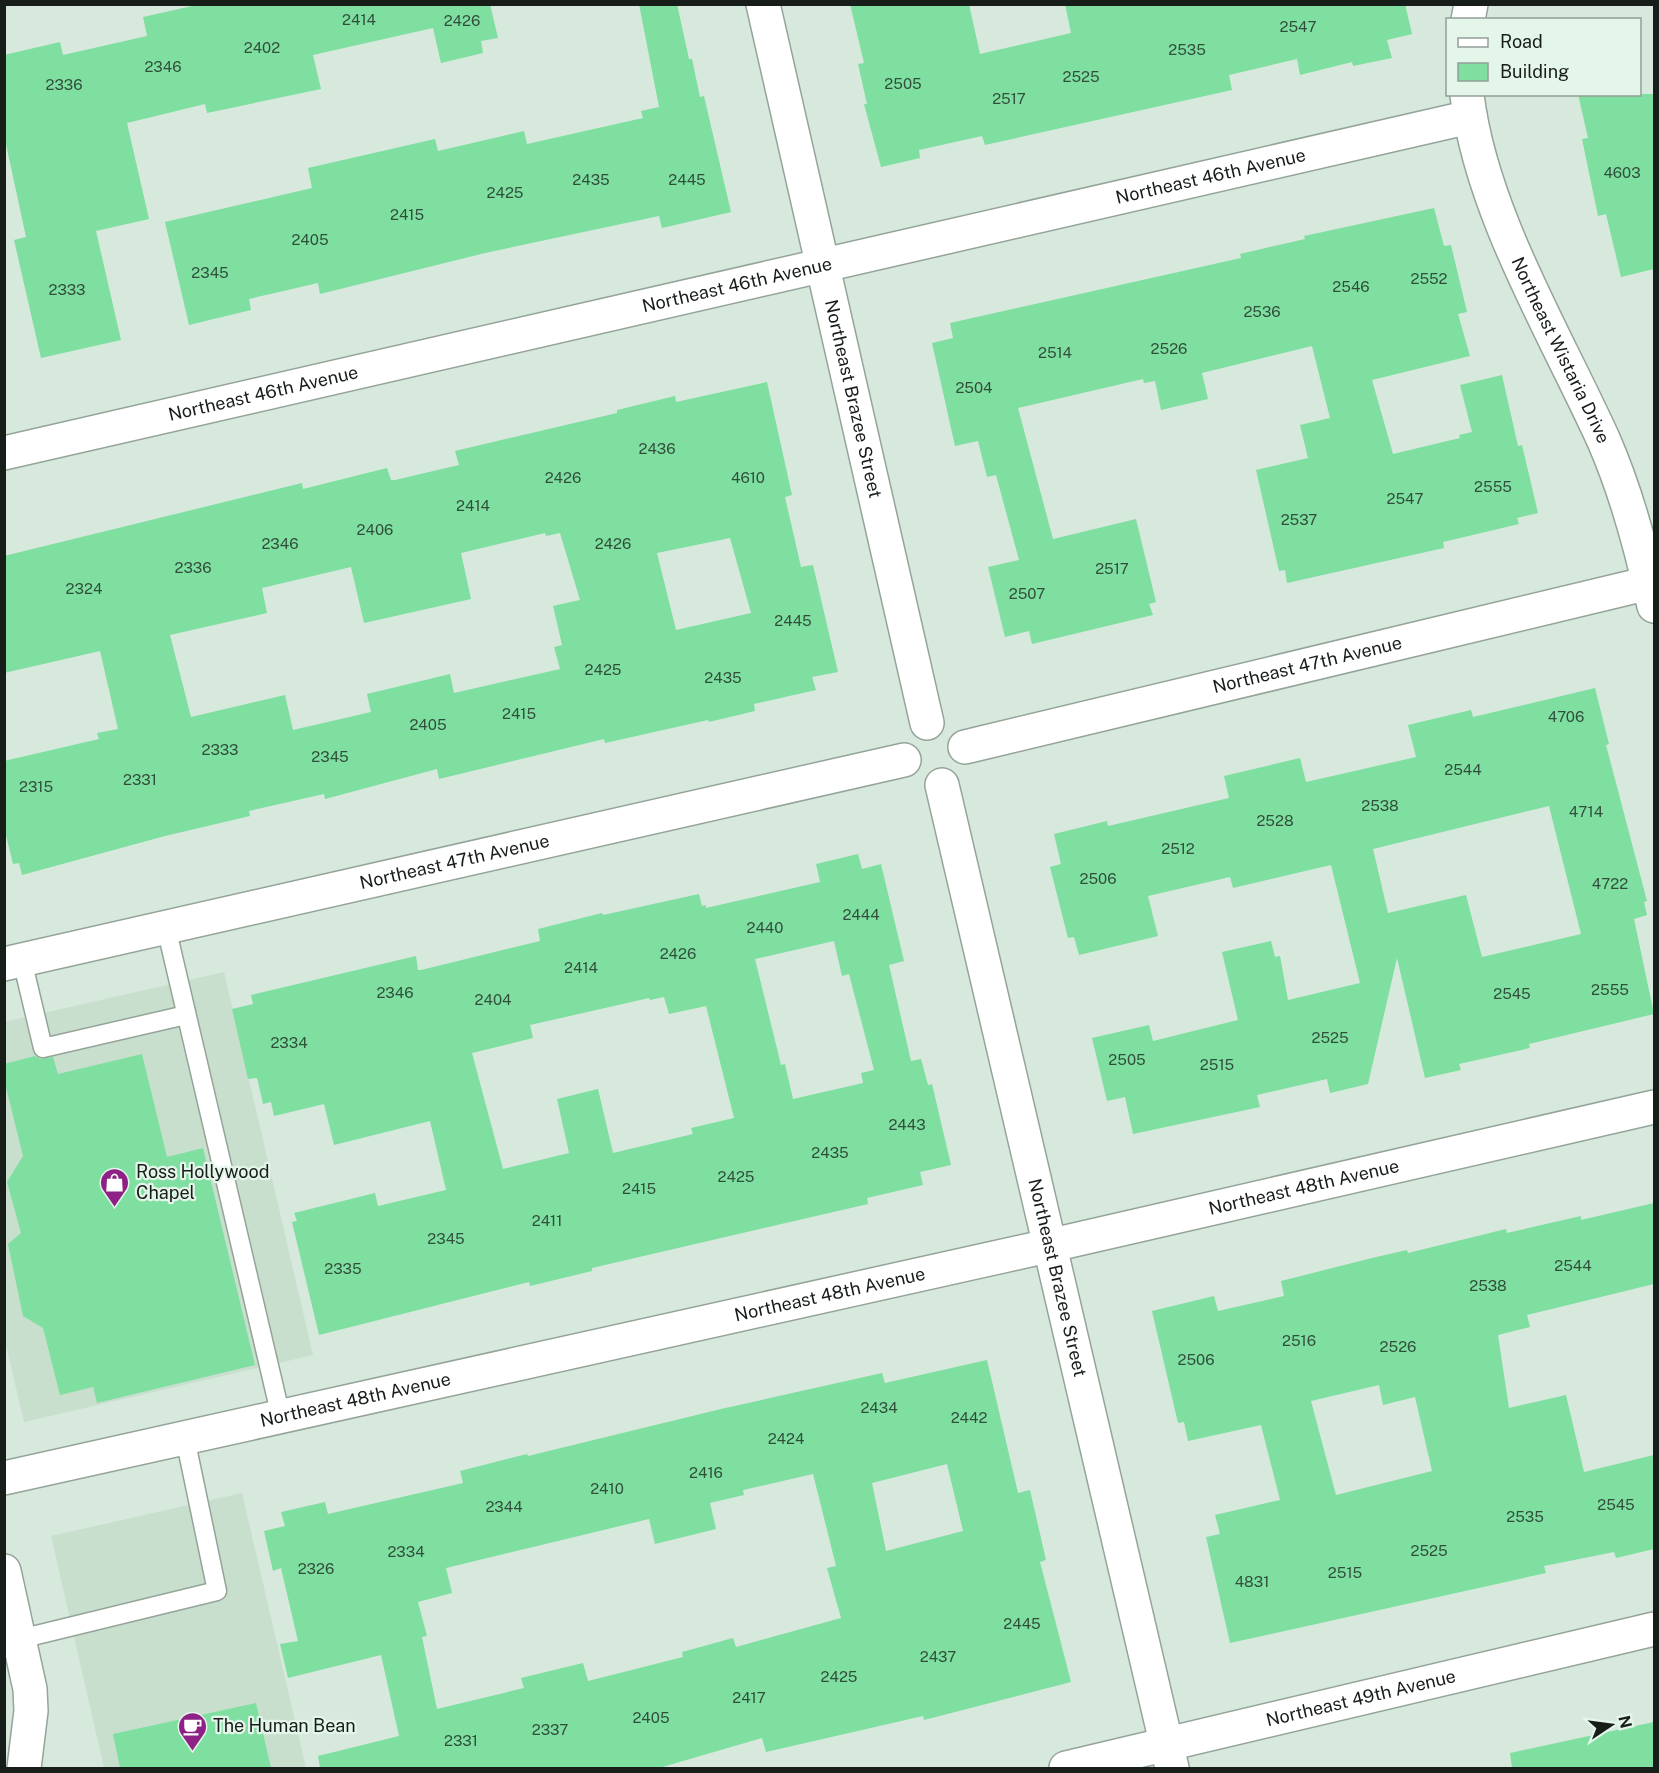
<svg xmlns="http://www.w3.org/2000/svg" width="1659" height="1773" font-family="'Public Sans',sans-serif">
  <style>
    .built { fill: #c8dfce }
    .building { fill: #7edfa0; fill-rule: evenodd }
    .lines { fill: none; stroke-linecap: round; stroke-linejoin: round }
    .service-casing { stroke: #95a499; stroke-width: 21 }
    .minor-casing { stroke: #95a499; stroke-width: 36 }
    .service { stroke: #fff; stroke-width: 18 }
    .minor { stroke: #fff; stroke-width: 33 }
    .labels { text-anchor: middle; stroke-width: 4.5; stroke-linejoin: round; paint-order: stroke }
    .number-label { font-size: 15px; fill: #314e3b }
    .street-label { font-size: 18px; fill: #171d19; stroke: #e4f5e9 }
    .poi-label { font-size: 18px; fill: #171d19; stroke: #e4f5e9; text-anchor: start }
  </style>
  <rect width="100%" height="100%" fill="#d7e8dc"/>
  <g class="built">
    <path d="M 224,972 L 313,1355 L 24,1422 L 4,1337 L 4,1022 Z"/>
    <path d="M 242,1493 L 306,1768 L 104,1768 L 51,1536 Z"/>
  </g>
  <g class="building">
    <path d="M 201,4 L 490,4 L 498,38 L 481,41 L 483,53 L 441,63 L 433,28 L 313,55 L 321,89 L 207,113 L 205,104 L 127,123 L 149,219 L 96,231 L 121,340 L 41,358 L 14,240 L 26,237 L 4,135 L 4,55 L 60,42 L 63,55 L 147,36 L 143,17 Z"/>
    <path d="M 639,4 L 677,4 L 689,59 L 692,59 L 700,97 L 704,96 L 731,212 L 662,228 L 659,216 L 485,253 L 320,294 L 318,283 L 249,299 L 251,310 L 189,325 L 165,222 L 312,188 L 308,168 L 435,139 L 438,151 L 524,131 L 527,144 L 643,118 L 641,111 L 659,107 Z"/>
    <path d="M 850,4 L 969,4 L 980,54 L 1071,33 L 1065,4 L 1405,4 L 1412,34 L 1387,40 L 1392,58 L 1353,66 L 1352,62 L 1300,75 L 1297,59 L 1229,75 L 1232,90 L 985,145 L 982,136 L 919,150 L 920,158 L 881,167 L 864,104 L 867,104 L 858,64 L 864,63 Z"/>
    <path d="M 1578,94 L 1654,94 L 1654,269 L 1621,277 L 1606,214 L 1598,216 L 1582,139 L 1588,138 Z"/>
    <path d="M 1434,208 L 1444,246 L 1451,245 L 1467,312 L 1458,314 L 1470,356 L 1372,380 L 1393,454 L 1460,438 L 1459,435 L 1472,432 L 1460,385 L 1502,375 L 1518,446 L 1522,445 L 1538,513 L 1517,518 L 1519,524 L 1443,542 L 1444,548 L 1287,583 L 1285,570 L 1279,571 L 1256,470 L 1308,458 L 1300,425 L 1330,418 L 1312,346 L 1202,373 L 1208,399 L 1161,410 L 1155,381 L 1144,383 L 1143,379 L 1018,408 L 1053,539 L 1136,519 L 1156,602 L 1149,604 L 1153,615 L 1032,644 L 1029,631 L 1005,637 L 988,567 L 1019,560 L 996,475 L 987,477 L 978,441 L 955,446 L 932,343 L 953,338 L 950,323 L 1241,258 L 1240,254 L 1305,239 L 1304,236 Z"/>
    <path d="M 767,382 L 792,495 L 785,497 L 801,567 L 813,565 L 838,672 L 812,677 L 816,690 L 754,704 L 755,711 L 709,722 L 708,720 L 605,743 L 604,739 L 439,779 L 437,769 L 325,799 L 324,794 L 249,811 L 250,816 L 165,836 L 22,875 L 19,863 L 13,864 L 4,827 L 4,761 L 99,739 L 97,733 L 118,729 L 100,651 L 4,673 L 4,556 L 302,483 L 303,489 L 387,468 L 391,480 L 395,480 L 459,465 L 455,451 L 617,413 L 617,410 L 675,396 L 676,402 ZM 545,533 L 546,536 L 560,533 L 580,600 L 553,606 L 562,645 L 554,647 L 560,669 L 454,693 L 450,674 L 367,694 L 371,712 L 293,730 L 285,695 L 191,717 L 170,635 L 267,613 L 262,588 L 351,567 L 364,623 L 471,599 L 461,553 ZM 730,538 L 751,613 L 676,630 L 657,553 Z"/>
    <path d="M 1595,688 L 1609,744 L 1606,745 L 1647,901 L 1644,902 L 1647,915 L 1634,919 L 1654,1014 L 1529,1044 L 1530,1048 L 1459,1064 L 1461,1070 L 1425,1078 L 1397,958 L 1368,1084 L 1330,1093 L 1327,1079 L 1257,1095 L 1260,1107 L 1133,1134 L 1125,1097 L 1107,1101 L 1092,1038 L 1149,1025 L 1153,1041 L 1238,1020 L 1222,952 L 1271,941 L 1275,957 L 1280,956 L 1288,1000 L 1360,983 L 1331,865 L 1233,888 L 1230,877 L 1148,896 L 1158,936 L 1079,955 L 1074,937 L 1068,938 L 1050,867 L 1061,864 L 1054,834 L 1107,821 L 1108,826 L 1229,798 L 1224,776 L 1300,758 L 1306,782 L 1416,757 L 1408,725 L 1471,710 L 1473,717 ZM 1549,806 L 1581,934 L 1482,957 L 1466,895 L 1388,913 L 1373,849 Z"/>
    <path d="M 858,854 L 862,869 L 881,864 L 904,961 L 889,965 L 911,1061 L 921,1059 L 928,1085 L 932,1084 L 951,1165 L 920,1172 L 923,1185 L 867,1198 L 868,1204 L 592,1268 L 592,1271 L 530,1286 L 529,1282 L 319,1335 L 292,1222 L 297,1221 L 294,1213 L 375,1193 L 378,1206 L 446,1190 L 430,1121 L 334,1145 L 324,1104 L 274,1116 L 271,1102 L 263,1104 L 257,1078 L 248,1079 L 232,1009 L 253,1004 L 251,995 L 416,956 L 418,970 L 421,970 L 540,941 L 538,929 L 602,913 L 603,915 L 699,894 L 702,906 L 706,905 L 706,908 L 820,882 L 816,864 ZM 834,941 L 842,976 L 849,974 L 874,1070 L 861,1073 L 863,1083 L 793,1099 L 785,1064 L 781,1065 L 755,959 ZM 664,997 L 669,1014 L 706,1006 L 734,1118 L 691,1128 L 693,1134 L 613,1153 L 598,1089 L 557,1099 L 569,1153 L 503,1169 L 472,1053 L 533,1038 L 530,1025 L 649,998 L 650,1000 Z"/>
    <path d="M 142,1054 L 167,1157 L 203,1148 L 255,1365 L 97,1403 L 93,1387 L 60,1395 L 43,1328 L 23,1316 L 8,1244 L 21,1233 L 7,1182 L 23,1156 L 4,1079 L 4,1064 L 35,1056 L 40,1059 L 53,1057 L 58,1074 Z"/>
    <path d="M 1654,1203 L 1654,1284 L 1527,1315 L 1530,1327 L 1498,1335 L 1509,1408 L 1566,1395 L 1584,1472 L 1654,1455 L 1654,1549 L 1616,1558 L 1614,1552 L 1544,1566 L 1546,1573 L 1230,1643 L 1206,1537 L 1220,1534 L 1215,1515 L 1280,1500 L 1261,1425 L 1188,1441 L 1184,1422 L 1178,1423 L 1152,1311 L 1214,1296 L 1218,1311 L 1284,1296 L 1281,1281 L 1372,1258 L 1407,1250 L 1408,1253 L 1506,1229 L 1507,1233 L 1581,1216 L 1581,1220 ZM 1379,1385 L 1383,1405 L 1415,1397 L 1432,1471 L 1336,1495 L 1311,1401 Z"/>
    <path d="M 987,1360 L 1018,1493 L 1030,1490 L 1046,1560 L 1040,1562 L 1071,1682 L 924,1720 L 923,1716 L 766,1752 L 762,1738 L 659,1768 L 320,1768 L 318,1756 L 399,1736 L 381,1655 L 288,1678 L 280,1644 L 298,1641 L 281,1568 L 273,1571 L 264,1531 L 285,1526 L 281,1512 L 325,1502 L 328,1514 L 463,1483 L 460,1471 L 527,1454 L 528,1456 L 721,1409 L 882,1373 L 885,1383 ZM 947,1464 L 963,1531 L 886,1551 L 872,1483 ZM 813,1474 L 836,1566 L 827,1568 L 841,1618 L 736,1647 L 733,1638 L 682,1652 L 683,1657 L 588,1681 L 583,1663 L 521,1678 L 524,1688 L 437,1709 L 422,1637 L 427,1636 L 418,1602 L 452,1593 L 446,1568 L 649,1519 L 655,1544 L 716,1529 L 710,1503 L 744,1495 L 743,1490 Z"/>
    <path d="M 256,1703 L 271,1768 L 120,1768 L 113,1734 Z"/>
    <path d="M 1654,1722 L 1654,1768 L 1512,1768 L 1510,1753 Z"/>
  </g>
  <g class="lines">
    <defs>
      <g id="service">
        <path d="M 166,927 L 281,1417"/>
        <path d="M 22,960 L 43,1048 L 186,1015"/>
        <path d="M 20,1639 L 217,1591 L 185,1438"/>
      </g>
      <g id="minor">
        <path id="s1" d="M 763,4 L 927,723"/>
        <path d="M 1468,20 L 1471,4"/>
        <path id="s2" d="M 1467,95 C 1481,212 1555,333 1604,441 C 1627,494 1642,550 1654,606"/>
        <path id="s3" d="M 4,453 L 1470,117"/>
        <path id="s4" d="M 965,747 L 1649,583"/>
        <path id="s5" d="M 942,785 L 1172,1768"/>
        <path id="s6" d="M 4,964 L 904,760"/>
        <path id="s7" d="M 4,1478 L 1048,1246 L 1654,1107"/>
        <path d="M 4,1571 L 30,1689 L 31,1711 L 24,1768"/>
        <path id="s8" d="M 1066,1768 L 1654,1629"/>
      </g>
    </defs>
    <use href="#service" class="service-casing"/>
    <use href="#minor" class="minor-casing"/>
    <use href="#service" class="service"/>
    <use href="#minor" class="minor"/>
  </g>
  <defs>
    <symbol id="shop-pin" viewBox="-11 -11 22 30"><path d="M0 17L-7.5 6A9.5 9.5 0 1 1 7.5 6Z" fill="#8d2185" stroke="#e4f5e9"/><path d="M-5-2.5h2.3a2.7 3.5 0 0 1 5.4 0H5L5.5 6h-11ZM-1.5-2.5h3a1.5 2.3 0 0 0-3 0Z" fill="#fff"/></symbol>
    <symbol id="cafe-pin" viewBox="-11 -11 22 30"><path d="M0 17L-7.5 6A9.5 9.5 0 1 1 7.5 6Z" fill="#8d2185" stroke="#e4f5e9"/><path d="M-5.5-4.5H6V0H3Q3 3.5 0 3.5H-2.5Q-5.5 3.5-5.5 0ZM3-3.2v2h1.7v-2ZM-6 4.5H4V6H-6Z" fill="#fff"/></symbol>
  </defs>
  <g fill-rule="evenodd">
    <use href="#shop-pin" x="98" y="1166" width="33" height="45"/>
    <use href="#cafe-pin" x="176" y="1710" width="33" height="45"/>
  </g>
  <g class="labels">
    <g class="number-label">
      <text x="359" y="25">2414</text>
      <text x="462" y="26">2426</text>
      <text x="1298" y="32">2547</text>
      <text x="262" y="53">2402</text>
      <text x="1187" y="55">2535</text>
      <text x="163" y="72">2346</text>
      <text x="1081" y="82">2525</text>
      <text x="903" y="89">2505</text>
      <text x="64" y="90">2336</text>
      <text x="1009" y="104">2517</text>
      <text x="1622" y="178">4603</text>
      <text x="591" y="185">2435</text>
      <text x="687" y="185">2445</text>
      <text x="505" y="198">2425</text>
      <text x="407" y="220">2415</text>
      <text x="310" y="245">2405</text>
      <text x="210" y="278">2345</text>
      <text x="1429" y="284">2552</text>
      <text x="1351" y="292">2546</text>
      <text x="67" y="295">2333</text>
      <text x="1262" y="317">2536</text>
      <text x="1169" y="354">2526</text>
      <text x="1055" y="358">2514</text>
      <text x="974" y="393">2504</text>
      <text x="657" y="454">2436</text>
      <text x="563" y="483">2426</text>
      <text x="748" y="483">4610</text>
      <text x="1493" y="492">2555</text>
      <text x="1405" y="504">2547</text>
      <text x="473" y="511">2414</text>
      <text x="1299" y="525">2537</text>
      <text x="375" y="535">2406</text>
      <text x="280" y="549">2346</text>
      <text x="613" y="549">2426</text>
      <text x="193" y="573">2336</text>
      <text x="1112" y="574">2517</text>
      <text x="84" y="594">2324</text>
      <text x="1027" y="599">2507</text>
      <text x="793" y="626">2445</text>
      <text x="603" y="675">2425</text>
      <text x="723" y="683">2435</text>
      <text x="519" y="719">2415</text>
      <text x="1566" y="722">4706</text>
      <text x="428" y="730">2405</text>
      <text x="220" y="755">2333</text>
      <text x="330" y="762">2345</text>
      <text x="1463" y="775">2544</text>
      <text x="140" y="785">2331</text>
      <text x="36" y="792">2315</text>
      <text x="1380" y="811">2538</text>
      <text x="1586" y="817">4714</text>
      <text x="1275" y="826">2528</text>
      <text x="1178" y="854">2512</text>
      <text x="1098" y="884">2506</text>
      <text x="1610" y="889">4722</text>
      <text x="861" y="920">2444</text>
      <text x="765" y="933">2440</text>
      <text x="678" y="959">2426</text>
      <text x="581" y="973">2414</text>
      <text x="1610" y="995">2555</text>
      <text x="395" y="998">2346</text>
      <text x="1512" y="999">2545</text>
      <text x="493" y="1005">2404</text>
      <text x="1330" y="1043">2525</text>
      <text x="289" y="1048">2334</text>
      <text x="1127" y="1065">2505</text>
      <text x="1217" y="1070">2515</text>
      <text x="907" y="1130">2443</text>
      <text x="830" y="1158">2435</text>
      <text x="736" y="1182">2425</text>
      <text x="639" y="1194">2415</text>
      <text x="547" y="1226">2411</text>
      <text x="446" y="1244">2345</text>
      <text x="1573" y="1271">2544</text>
      <text x="343" y="1274">2335</text>
      <text x="1488" y="1291">2538</text>
      <text x="1299" y="1346">2516</text>
      <text x="1398" y="1352">2526</text>
      <text x="1196" y="1365">2506</text>
      <text x="879" y="1413">2434</text>
      <text x="969" y="1423">2442</text>
      <text x="786" y="1444">2424</text>
      <text x="706" y="1478">2416</text>
      <text x="607" y="1494">2410</text>
      <text x="1616" y="1510">2545</text>
      <text x="504" y="1512">2344</text>
      <text x="1525" y="1522">2535</text>
      <text x="1429" y="1556">2525</text>
      <text x="406" y="1557">2334</text>
      <text x="316" y="1574">2326</text>
      <text x="1345" y="1578">2515</text>
      <text x="1252" y="1587">4831</text>
      <text x="1022" y="1629">2445</text>
      <text x="938" y="1662">2437</text>
      <text x="839" y="1682">2425</text>
      <text x="749" y="1703">2417</text>
      <text x="651" y="1723">2405</text>
      <text x="550" y="1735">2337</text>
      <text x="461" y="1746">2331</text>
    </g>
    <g class="street-label">
      <text dy="6" stroke="none"><textPath href="#s3" startOffset="1238">Northeast 46th Avenue</textPath></text>
      <text dy="6" stroke="none"><textPath href="#s3" startOffset="752">Northeast 46th Avenue</textPath></text>
      <text dy="6" stroke="none"><textPath href="#s2" startOffset="273">Northeast Wistaria Drive</textPath></text>
      <text dy="6" stroke="none"><textPath href="#s3" startOffset="266">Northeast 46th Avenue</textPath></text>
      <text dy="6" stroke="none"><textPath href="#s1" startOffset="405">Northeast Brazee Street</textPath></text>
      <text dy="6" stroke="none"><textPath href="#s4" startOffset="352">Northeast 47th Avenue</textPath></text>
      <text dy="6" stroke="none"><textPath href="#s6" startOffset="462">Northeast 47th Avenue</textPath></text>
      <text dy="6" stroke="none"><textPath href="#s7" startOffset="1332">Northeast 48th Avenue</textPath></text>
      <text dy="6" stroke="none"><textPath href="#s5" startOffset="506">Northeast Brazee Street</textPath></text>
      <text dy="6" stroke="none"><textPath href="#s7" startOffset="846">Northeast 48th Avenue</textPath></text>
      <text dy="6" stroke="none"><textPath href="#s7" startOffset="360">Northeast 48th Avenue</textPath></text>
      <text dy="6" stroke="none"><textPath href="#s8" startOffset="303">Northeast 49th Avenue</textPath></text>
    </g>
    <g class="poi-label">
      <text x="136" y="1178">Ross Hollywood<tspan x="136" dy="21">Chapel</tspan></text>
      <text x="213" y="1732">The Human Bean</text>
    </g>
  </g>
  <rect width="1659" height="1773" fill="none" stroke="#171d19" stroke-width="12"/>
  <rect x="1446" y="18" width="195" height="78" fill="#e4f5e9" stroke="#929f96" stroke-width="1.5"/>
  <rect x="1458" y="38" width="30" height="9" fill="#ffffff" stroke="#929f96" stroke-width="1.5"/>
  <text x="1500" y="48" font-size="18" fill="#171d19">Road</text>
  <rect x="1458" y="63" width="30" height="18" fill="#7edfa0" stroke="#929f96" stroke-width="1.5"/>
  <text x="1500" y="78" font-size="18" fill="#171d19">Building</text>
  <g transform="translate(1611 1725) rotate(77)" stroke="#e4f5e9" stroke-width="4.5" paint-order="stroke">
  <path d="M0-4.5L10 22L0 15L-10 22Z" fill="#171d19"/>
  <text y="-9" font-size="16" font-weight="bold" text-anchor="middle" fill="#171d19">N</text>
  </g>
</svg>
